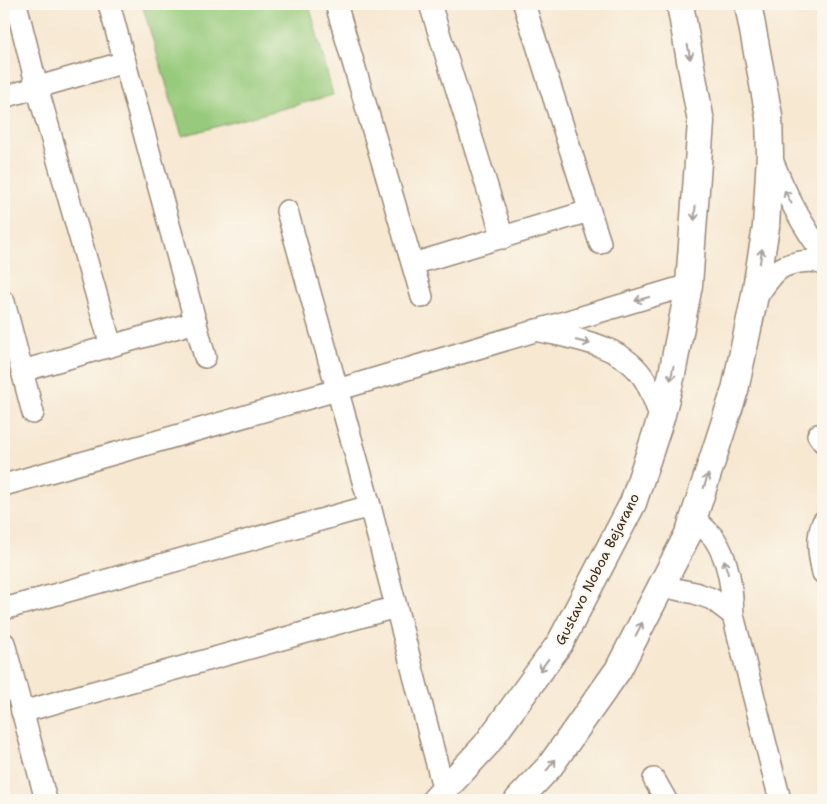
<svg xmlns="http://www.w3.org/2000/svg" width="827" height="804" font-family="'Shantell Sans',sans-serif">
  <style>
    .park { fill: #97ca7b; stroke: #697a4c }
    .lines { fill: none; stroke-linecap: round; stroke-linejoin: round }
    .minor-casing { stroke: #998978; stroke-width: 24 }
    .tertiary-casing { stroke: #998978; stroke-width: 29 }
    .minor { stroke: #fff; stroke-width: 21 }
    .tertiary { stroke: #fff; stroke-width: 26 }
    .oneway { stroke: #a79f9a }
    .labels { text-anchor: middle; stroke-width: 4.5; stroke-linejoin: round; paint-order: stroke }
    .street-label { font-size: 14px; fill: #3b2a1e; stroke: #fbf7ec }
  </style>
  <rect width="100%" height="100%" fill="#fbf7ec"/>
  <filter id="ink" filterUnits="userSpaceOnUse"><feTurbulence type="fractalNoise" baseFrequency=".02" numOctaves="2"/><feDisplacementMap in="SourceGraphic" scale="10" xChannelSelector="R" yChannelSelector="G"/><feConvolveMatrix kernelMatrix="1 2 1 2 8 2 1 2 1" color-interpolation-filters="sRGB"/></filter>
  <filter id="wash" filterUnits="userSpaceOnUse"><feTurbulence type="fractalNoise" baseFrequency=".0096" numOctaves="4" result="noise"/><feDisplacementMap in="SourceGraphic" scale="20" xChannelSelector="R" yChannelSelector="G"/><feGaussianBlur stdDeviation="1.12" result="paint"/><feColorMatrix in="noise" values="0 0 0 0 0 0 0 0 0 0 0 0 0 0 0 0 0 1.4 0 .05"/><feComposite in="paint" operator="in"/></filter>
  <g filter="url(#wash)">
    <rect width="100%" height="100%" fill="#f7e8d2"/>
    <path class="park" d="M 142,4 L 309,4 L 333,95 L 182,136 Z"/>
  </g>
  <g filter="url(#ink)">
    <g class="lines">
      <defs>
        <g id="minor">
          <path d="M 16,4 L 37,87 L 111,346"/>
          <path d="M 109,4 L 205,357"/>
          <path d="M 336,4 L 422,297"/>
          <path d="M 430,4 L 503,238"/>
          <path d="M 524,4 L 600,243"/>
          <path d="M 4,97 L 125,62"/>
          <path d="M 771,157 C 785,193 800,223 823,253"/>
          <path d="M 287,211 L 370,506 L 444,791"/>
          <path d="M 413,264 L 589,211"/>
          <path d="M 754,300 C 761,291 768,279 777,271 C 786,263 811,258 823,264"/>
          <path d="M 4,302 L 33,413"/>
          <path d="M 536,330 C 574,339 625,344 646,382 C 652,393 656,406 661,418"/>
          <path d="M 22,371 L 196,322"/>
          <path d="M 818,435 L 823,442"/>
          <path d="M 4,485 L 337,390 L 689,285"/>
          <path d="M 694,518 C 700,524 708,531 714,538 C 729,560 732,588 733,615 L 780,800"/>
          <path d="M 823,522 C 816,538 819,556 823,573"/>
          <path d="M 661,586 L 695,593 L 712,599 L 733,615"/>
          <path d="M 4,609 L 370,506"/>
          <path d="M 4,643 L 46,800"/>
          <path d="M 22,712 L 396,607"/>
          <path d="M 654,779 L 666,800"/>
        </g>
        <g id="tertiary">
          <path d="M 435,800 L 486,745 L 560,643 L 633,503 L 661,418 L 672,374 L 689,285 L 701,122 L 680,4"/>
          <path d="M 518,800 L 550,766 L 618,670 L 689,532 L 735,390 L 754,300 L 766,227 L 770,154 L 769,116 L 748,4"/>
        </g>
      </defs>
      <use href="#minor" class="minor-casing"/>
      <use href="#tertiary" class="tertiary-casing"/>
      <use href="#minor" class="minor"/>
      <use href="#tertiary" class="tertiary"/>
    </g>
    <defs><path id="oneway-shaft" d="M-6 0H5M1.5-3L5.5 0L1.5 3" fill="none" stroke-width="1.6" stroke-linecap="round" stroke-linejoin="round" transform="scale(1.25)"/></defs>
    <g class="oneway">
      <use href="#oneway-shaft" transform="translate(689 52) rotate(80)"/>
      <use href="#oneway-shaft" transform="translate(788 197) rotate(-118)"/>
      <use href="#oneway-shaft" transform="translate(695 213) rotate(94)"/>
      <use href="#oneway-shaft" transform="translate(761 256) rotate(-81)"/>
      <use href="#oneway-shaft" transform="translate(642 299) rotate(164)"/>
      <use href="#oneway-shaft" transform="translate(583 342) rotate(14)"/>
      <use href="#oneway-shaft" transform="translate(672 373) rotate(102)"/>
      <use href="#oneway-shaft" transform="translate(706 481) rotate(-72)"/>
      <use href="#oneway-shaft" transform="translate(726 567) rotate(-106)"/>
      <use href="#oneway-shaft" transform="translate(639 629) rotate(-63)"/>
      <use href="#oneway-shaft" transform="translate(544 665) rotate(126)"/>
      <use href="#oneway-shaft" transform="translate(551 765) rotate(-51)"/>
    </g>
  </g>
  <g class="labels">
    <g class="street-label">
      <text transform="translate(597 569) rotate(-63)" y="5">Gustavo Noboa Bejarano</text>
    </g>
  </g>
  <rect width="827" height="804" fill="none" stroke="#fbf7ec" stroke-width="20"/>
</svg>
